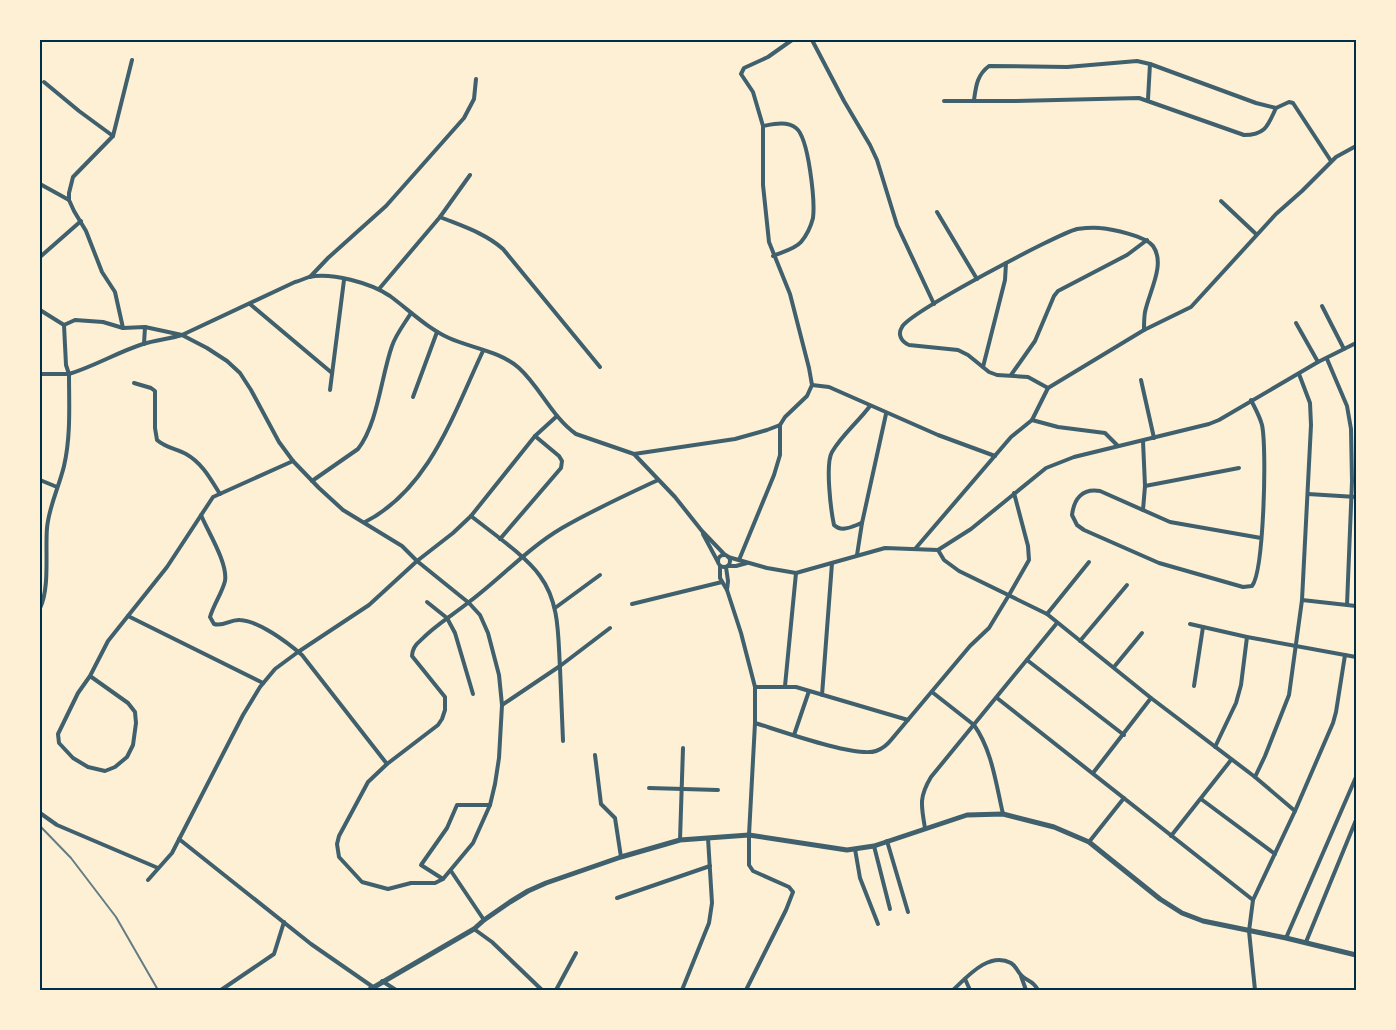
<svg xmlns="http://www.w3.org/2000/svg" width="1396" height="1030" font-family="'DM Sans',sans-serif">
  <style>
    .lines { fill: none; stroke-linecap: round; stroke-linejoin: round }
    .minor { stroke: #3f606c; stroke-width: 4 }
    .tertiary { stroke: #3f606c; stroke-width: 5 }
    .rail { stroke: #657d81; stroke-width: 2 }
    .neatline { fill: none; stroke: #003049; stroke-width: 2 }
  </style>
  <rect width="100%" height="100%" fill="#fdf0d5"/>
  <g class="lines">
    <g class="minor">
      <path d="M 812,40 L 844,101 L 870,145 L 877,160 L 897,225 L 934,304"/>
      <path d="M 44,82 L 79,111 L 113,136"/>
      <path d="M 1148,99 L 1150,64"/>
      <path d="M 974,100 C 976,86 977,75 989,66 L 1067,67 L 1137,61 L 1150,64 L 1256,103 L 1276,108 L 1289,102 L 1293,103 L 1331,161"/>
      <path d="M 944,101 L 1013,101 L 1139,98 L 1244,135 C 1266,135 1268,125 1276,108"/>
      <path d="M 763,126 C 774,124 787,121 796,128 C 809,138 815,202 813,218 C 811,226 806,236 801,242 C 795,249 782,252 773,256"/>
      <path d="M 40,184 L 69,200"/>
      <path d="M 1221,201 L 1256,234"/>
      <path d="M 937,212 L 977,279"/>
      <path d="M 440,217 C 462,226 485,233 503,249 L 600,367"/>
      <path d="M 40,257 L 81,221"/>
      <path d="M 310,277 L 328,258 L 386,206 L 464,118 L 474,99 L 476,79"/>
      <path d="M 379,289 L 440,217 L 470,175"/>
      <path d="M 250,304 L 332,373"/>
      <path d="M 1322,306 L 1344,349"/>
      <path d="M 40,310 L 64,325 L 75,320 L 103,322 L 123,328 L 145,327 L 182,335 L 207,348 L 227,361 L 240,373 L 251,390 L 279,442 L 293,461 L 319,488 L 343,510 L 402,546 L 417,561 L 469,603 L 480,615 L 488,633 L 499,675 L 502,705 L 499,758 L 495,784 L 490,805 L 473,843 L 443,879 L 435,883 L 411,883 L 388,889 L 362,882 L 339,857 L 337,844 L 339,836 L 368,782 L 387,764 L 438,725 L 442,719 L 445,710 L 445,697 L 412,656 C 412,650 416,644 421,640 C 435,625 453,615 469,602 C 501,578 528,548 562,528 C 593,510 626,495 658,480"/>
      <path d="M 1296,323 L 1318,362"/>
      <path d="M 123,328 L 115,292 L 102,272 L 86,231 L 74,211 L 69,200 L 69,193 L 73,177 L 113,136 L 132,60"/>
      <path d="M 144,344 L 145,327"/>
      <path d="M 1327,359 L 1347,406 L 1351,429 L 1352,481 L 1347,605"/>
      <path d="M 983,367 L 1005,280 L 1006,263"/>
      <path d="M 40,374 L 69,374 L 66,365 L 64,325"/>
      <path d="M 1011,375 L 1035,341 L 1054,296 L 1058,291 L 1127,255 L 1147,240"/>
      <path d="M 1141,380 L 1154,438"/>
      <path d="M 134,383 L 151,388 L 155,391 L 155,428 L 157,440 C 166,448 177,449 186,454 C 202,463 210,478 220,494"/>
      <path d="M 812,385 L 829,387 L 938,435 L 995,456"/>
      <path d="M 1048,388 L 1028,377 L 997,375 L 989,372 L 968,355 L 958,350 L 909,345 C 902,342 897,335 902,327 C 910,312 1057,234 1077,229 C 1084,228 1092,227 1100,228 C 1111,229 1146,236 1153,246 C 1166,264 1149,292 1145,312 C 1144,318 1144,324 1144,330"/>
      <path d="M 330,390 L 344,280"/>
      <path d="M 413,397 L 437,332"/>
      <path d="M 1251,400 C 1255,408 1260,417 1262,425 C 1267,448 1264,571 1252,586 L 1243,587 L 1159,563 L 1084,530 L 1077,525 L 1072,515 C 1074,499 1082,488 1100,491 L 1170,522 L 1261,538"/>
      <path d="M 1032,420 L 1058,427 L 1105,433 L 1118,446"/>
      <path d="M 1143,441 L 1145,486 L 1143,510"/>
      <path d="M 634,454 L 735,439 L 767,430 L 780,425 L 785,417 L 807,396 L 812,385 L 809,368 L 790,294 L 769,242 L 763,185 L 763,126 L 753,92 L 741,74 L 744,68 L 768,57 L 792,40"/>
      <path d="M 40,480 L 57,487"/>
      <path d="M 312,481 L 358,449 C 378,423 381,377 392,346 C 396,334 405,323 411,313"/>
      <path d="M 1145,486 L 1239,468"/>
      <path d="M 1308,494 L 1356,497"/>
      <path d="M 201,515 C 208,532 228,563 225,581 C 222,593 214,604 210,617 L 214,624 C 224,627 230,619 240,620 C 259,621 287,642 302,655 L 387,764"/>
      <path d="M 471,516 C 491,532 526,556 540,576 C 560,603 558,637 560,668 C 561,692 562,717 563,741"/>
      <path d="M 365,522 C 430,489 454,412 483,351"/>
      <path d="M 862,523 C 853,526 842,533 834,525 C 831,511 825,464 832,452 C 842,435 858,422 870,406"/>
      <path d="M 703,534 L 718,562"/>
      <path d="M 500,539 L 561,468 L 562,461 L 559,456 L 535,436"/>
      <path d="M 915,549 L 1011,437 L 1032,420 L 1048,388 L 1144,330 L 1191,307 L 1276,214 L 1302,191 L 1336,157 L 1356,146"/>
      <path d="M 938,550 L 944,560 L 959,571 L 1047,614 L 1151,698 L 1255,777 L 1295,811"/>
      <circle cx="724" cy="561" r="6"/>
      <path d="M 857,555 L 862,523 L 886,414"/>
      <path d="M 728,557 L 767,568 L 796,573 L 885,548 L 938,550 L 971,529 L 1046,468 L 1074,457 L 1209,424 L 1219,420 L 1318,362 L 1356,343"/>
      <path d="M 739,560 L 774,475 L 780,455 L 780,425"/>
      <path d="M 720,566 L 720,578 L 727,590 L 741,633 L 755,687 L 755,723 L 749,835 L 749,865 L 753,871 L 789,887 L 793,892 L 786,910 L 746,990"/>
      <path d="M 728,566 L 736,566 L 747,563"/>
      <path d="M 726,567 L 728,581 L 727,590"/>
      <path d="M 1302,600 L 1356,606"/>
      <path d="M 427,602 L 447,618 L 455,633 L 473,694"/>
      <path d="M 632,604 L 722,582"/>
      <path d="M 40,608 C 50,588 45,551 47,528 C 49,506 59,487 64,466 C 71,436 69,404 69,374 C 95,366 118,352 143,344 C 156,340 169,339 182,335 L 295,282 C 299,281 304,279 309,277 C 331,272 371,283 390,296 C 409,310 427,328 449,338 C 471,348 500,351 519,368 C 540,387 552,417 576,434 L 634,454 L 675,497 L 702,531 L 725,555"/>
      <path d="M 555,608 L 600,575"/>
      <path d="M 1047,614 L 1089,562"/>
      <path d="M 128,616 L 263,683"/>
      <path d="M 1190,624 L 1247,637 L 1356,657"/>
      <path d="M 1080,641 L 1127,585"/>
      <path d="M 1027,660 L 1124,735"/>
      <path d="M 1114,667 L 1142,633"/>
      <path d="M 90,676 L 128,703 L 135,712 L 136,723 L 133,745 L 127,757 L 115,767 L 105,771 L 88,767 L 73,758 L 59,743 L 58,734 L 78,693 L 90,676 L 108,641 L 167,567 L 213,497 L 293,461"/>
      <path d="M 785,686 L 796,573"/>
      <path d="M 1194,686 L 1203,627"/>
      <path d="M 755,687 L 796,687 L 908,720"/>
      <path d="M 932,692 L 974,725 C 992,750 996,784 1003,814"/>
      <path d="M 822,695 L 832,563"/>
      <path d="M 997,698 L 1253,900"/>
      <path d="M 502,705 L 560,666 L 610,628"/>
      <path d="M 755,723 C 778,730 856,758 876,751 C 882,749 887,745 891,740 L 970,646 L 989,628 L 1009,595 L 1029,560 L 1028,546 L 1014,493"/>
      <path d="M 794,735 L 809,691"/>
      <path d="M 1215,747 L 1236,703 L 1241,685 L 1247,637"/>
      <path d="M 595,755 L 601,804 L 615,818 L 621,857"/>
      <path d="M 1093,773 L 1151,698"/>
      <path d="M 1255,777 L 1265,756 L 1289,695 L 1302,600 L 1311,425 L 1310,403 L 1299,374"/>
      <path d="M 649,788 L 718,790"/>
      <path d="M 1201,799 L 1275,854"/>
      <path d="M 40,813 L 57,825 L 158,868"/>
      <path d="M 925,828 C 921,805 919,797 931,777 L 1057,623"/>
      <path d="M 1171,836 L 1231,760"/>
      <path d="M 179,839 L 311,944 L 373,987"/>
      <path d="M 680,840 L 683,748"/>
      <path d="M 887,841 L 908,912"/>
      <path d="M 1089,842 L 1124,798"/>
      <path d="M 874,846 L 890,909"/>
      <path d="M 855,849 L 860,878 L 878,924"/>
      <path d="M 451,871 L 484,920"/>
      <path d="M 443,879 L 421,865 L 447,828 L 457,805 L 490,805"/>
      <path d="M 148,880 L 172,853 L 243,715 L 260,687 L 275,669 L 298,652 L 369,605 L 417,561 L 453,533 L 471,516 L 535,436 L 557,416"/>
      <path d="M 617,898 L 710,866"/>
      <path d="M 474,929 L 492,942 L 542,990"/>
      <path d="M 1286,938 L 1356,777"/>
      <path d="M 1306,942 L 1356,820"/>
      <path d="M 1021,976 L 1026,990"/>
      <path d="M 965,979 L 970,990"/>
      <path d="M 382,981 L 396,990"/>
      <path d="M 221,990 L 274,954 L 284,922"/>
      <path d="M 556,990 L 576,953"/>
      <path d="M 682,990 L 709,923 L 712,903 L 708,838"/>
      <path d="M 953,990 C 967,977 989,951 1011,963 C 1016,966 1017,971 1021,975 C 1027,982 1032,979 1038,990"/>
      <path d="M 1255,990 L 1249,931 L 1253,900 L 1295,811 L 1333,723 L 1336,712 L 1345,655"/>
    </g>
    <path class="tertiary" d="M 369,990 L 474,929 L 484,920 L 510,902 L 528,891 L 546,883 L 621,857 L 680,840 L 749,835 L 847,850 L 874,846 L 967,815 L 1003,814 L 1054,827 L 1089,842 L 1160,899 L 1182,913 L 1203,921 L 1286,938 L 1356,955"/>
    <path class="rail" d="M 40,826 L 71,858 L 116,917 L 158,990"/>
  </g>
  <rect width="1396" height="1030" fill="none" stroke="#fdf0d5" stroke-width="82"/>
  <rect x="41" y="41" width="1314" height="948" class="neatline"/>
</svg>
